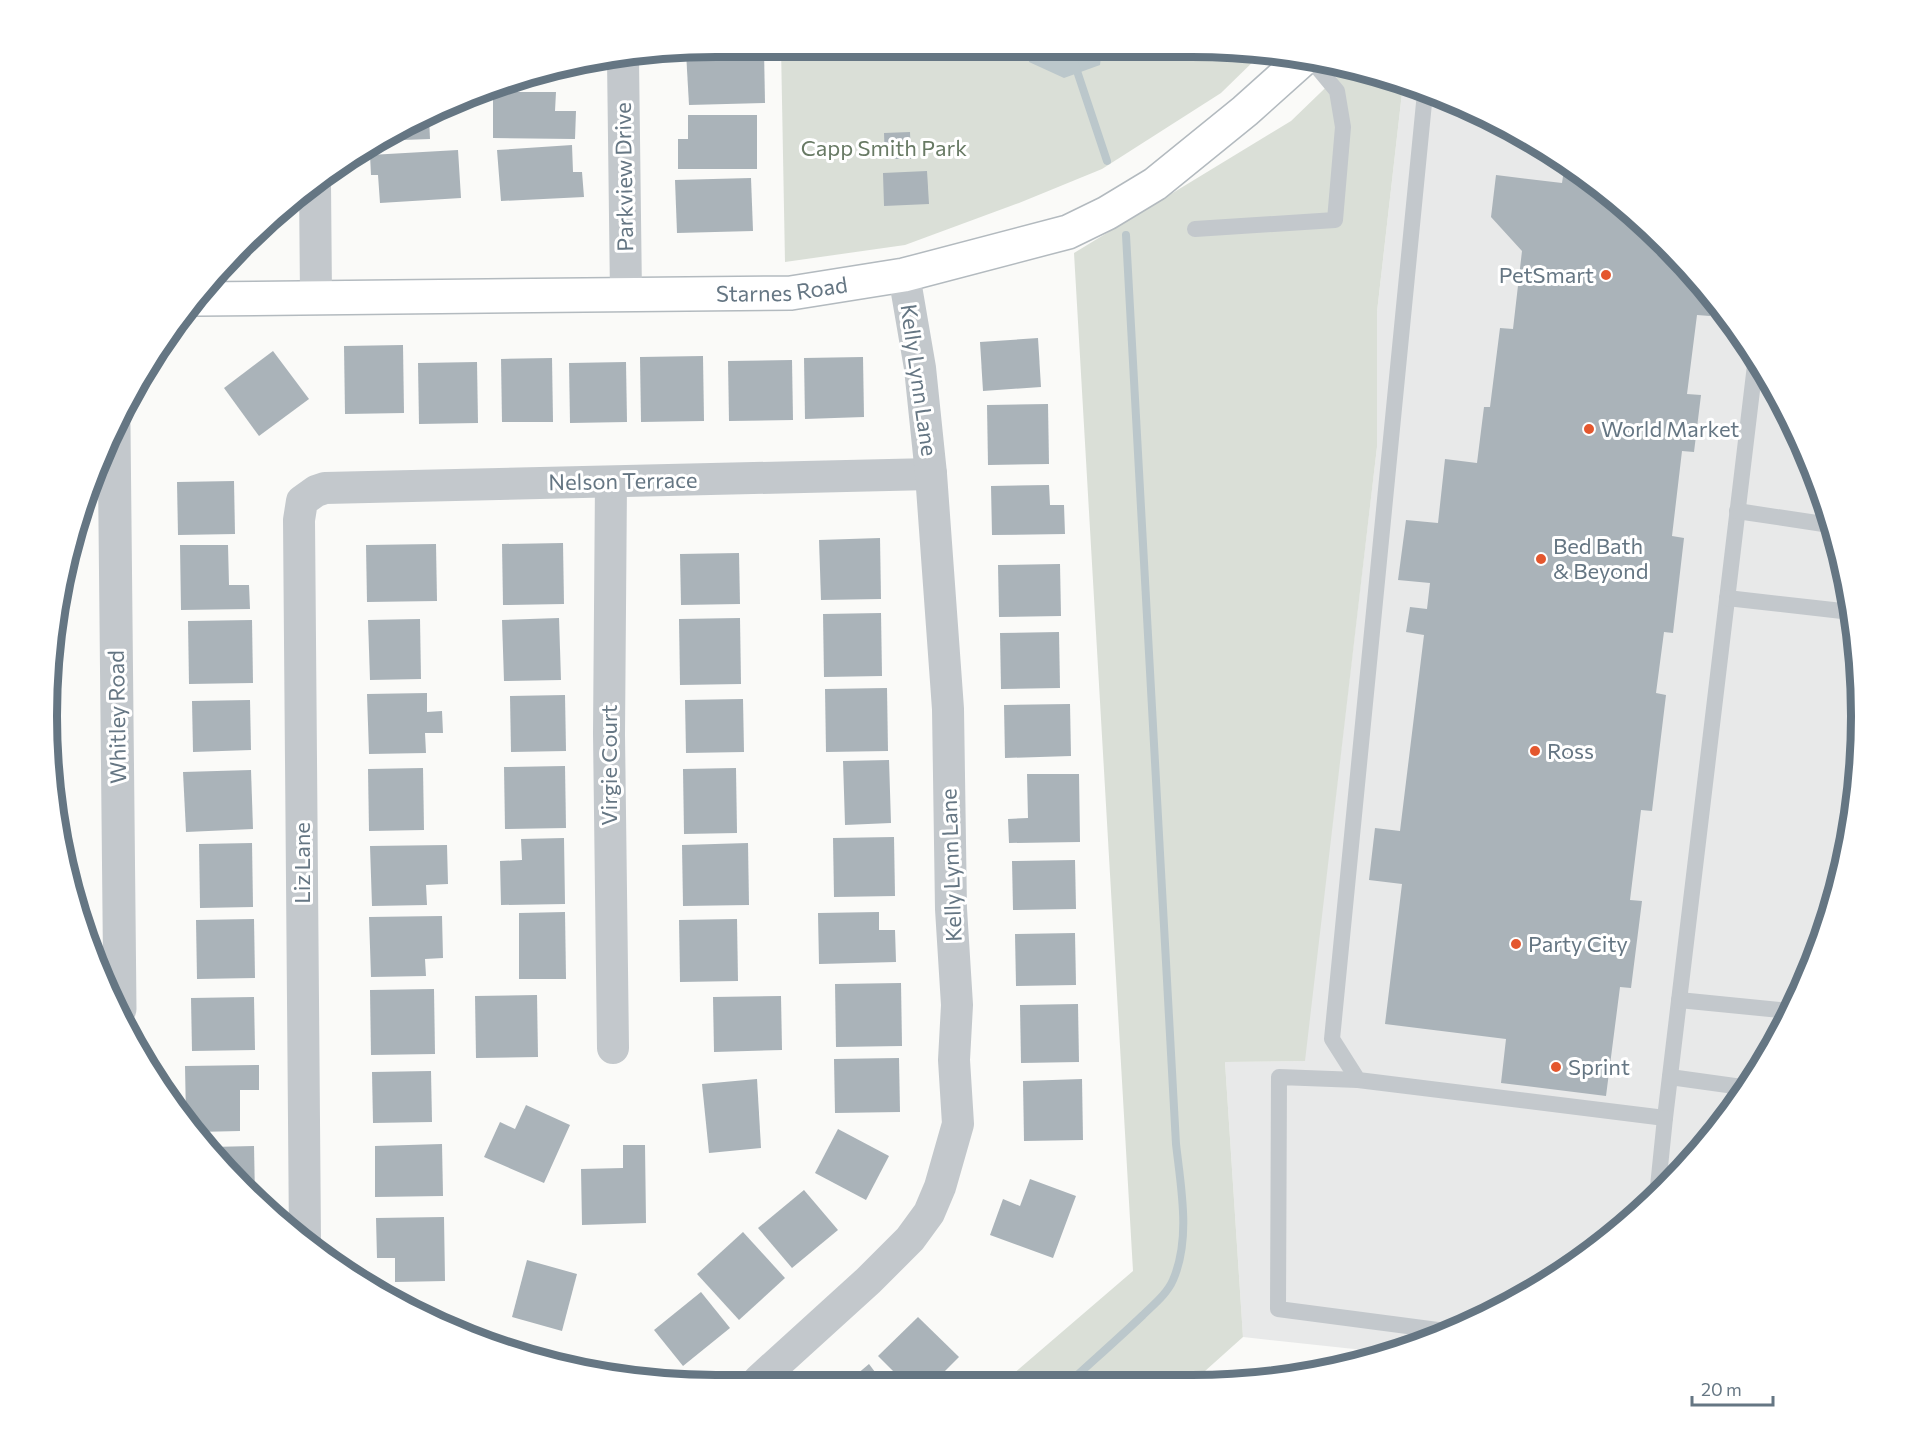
<svg xmlns="http://www.w3.org/2000/svg" width="1908" height="1432" font-family="Commissioner,sans-serif">
  <style>
    .built { fill: #e8e9e9 }
    .green { fill: #dadfd7 }
    .water { fill: #bbc7cb }
    .lines { fill: none; stroke-linecap: round; stroke-linejoin: round }
    .stream { stroke: #bbc7cb; stroke-width: 8 }
    .building { fill: #aab3b9 }
    .secondary-casing { stroke: #b3babf; stroke-width: 36 }
    .service { stroke: #c3c8cc; stroke-width: 16 }
    .minor { stroke: #c3c8cc; stroke-width: 32 }
    .tertiary { stroke: #c3c8cc; stroke-width: 33 }
    .secondary { stroke: #fff; stroke-width: 33 }
    .poi-dot { fill: #e4572e; stroke: #fff; stroke-width: 2 }
    .labels { text-anchor: middle; stroke-width: 6; stroke-linejoin: round; paint-order: stroke }
    .park-label { font-size: 22px; fill: #687a64; stroke: #fff }
    .street-label { font-size: 22px; fill: #657683; stroke: #fff }
    .poi-label { font-size: 22px; fill: #657683; stroke: #fff; text-anchor: start }
    .rim { fill: none; stroke: #657683; stroke-width: 8 }
  </style>
  <rect width="100%" height="100%" fill="#fafaf8"/>
  <path class="built" d="M 1403,84 L 1488,116 L 1599,185 L 1666,243 L 1748,344 L 1810,459 L 1849,585 L 1861,716 L 1849,846 L 1811,972 L 1749,1088 L 1666,1189 L 1564,1272 L 1448,1335 L 1382,1352 L 1243,1337 L 1225,1062 L 1304,1061 L 1377,447 L 1377,312 Z"/>
  <g class="green">
    <path d="M 781,47 L 1235,48 L 1263,52 L 1221,93 L 1102,169 L 1019,203 L 905,245 L 785,262 Z"/>
    <path d="M 1348,66 L 1366,69 L 1403,84 L 1377,312 L 1377,447 L 1305,1061 L 1225,1062 L 1243,1337 L 1195,1380 L 1006,1380 L 1133,1271 L 1074,253 L 1291,121 Z"/>
  </g>
  <path class="water" d="M 1027,47 L 1102,48 L 1100,65 L 1064,78 L 1029,62 Z"/>
  <g class="lines">
    <g class="stream">
      <path d="M 1069,47 L 1107,161"/>
      <path d="M 1072,1380 C 1096,1358 1120,1337 1143,1315 C 1153,1305 1167,1294 1173,1280 C 1191,1239 1181,1188 1176,1144 L 1126,235"/>
    </g>
  </g>
  <g class="building">
    <path d="M 764,50 L 765,103 L 689,105 L 686,52 Z"/>
    <path d="M 571,66 L 571,75 L 527,76 L 542,69 Z"/>
    <path d="M 493,92 L 556,92 L 555,111 L 576,111 L 575,139 L 493,138 Z"/>
    <path d="M 688,115 L 757,115 L 757,169 L 678,169 L 678,139 L 688,139 Z"/>
    <path d="M 429,116 L 430,139 L 374,141 L 381,136 Z"/>
    <path d="M 910,132 L 911,159 L 885,159 L 884,133 Z"/>
    <path d="M 572,145 L 573,172 L 582,172 L 584,197 L 501,201 L 497,150 Z"/>
    <path d="M 458,150 L 461,198 L 380,203 L 378,175 L 371,175 L 370,155 Z"/>
    <path d="M 1565,163 L 1599,185 L 1666,243 L 1712,299 L 1710,316 L 1697,315 L 1687,394 L 1701,395 L 1694,452 L 1682,451 L 1672,536 L 1684,538 L 1673,633 L 1664,632 L 1656,693 L 1666,695 L 1652,811 L 1641,810 L 1630,900 L 1642,901 L 1631,988 L 1620,987 L 1606,1096 L 1501,1083 L 1506,1039 L 1385,1024 L 1402,884 L 1369,880 L 1375,828 L 1400,831 L 1424,635 L 1406,632 L 1410,607 L 1427,609 L 1430,583 L 1398,580 L 1406,520 L 1438,523 L 1445,459 L 1477,463 L 1484,407 L 1490,407 L 1500,328 L 1513,329 L 1522,251 L 1491,217 L 1496,175 L 1562,183 Z"/>
    <path d="M 927,171 L 929,204 L 884,206 L 883,173 Z"/>
    <path d="M 751,178 L 753,231 L 677,233 L 675,180 Z"/>
    <path d="M 1038,338 L 1041,387 L 983,391 L 980,342 Z"/>
    <path d="M 403,345 L 404,413 L 345,414 L 344,346 Z"/>
    <path d="M 273,351 L 309,399 L 259,436 L 224,388 Z"/>
    <path d="M 703,356 L 704,421 L 641,422 L 640,357 Z"/>
    <path d="M 863,357 L 864,417 L 805,419 L 804,358 Z"/>
    <path d="M 552,358 L 553,422 L 502,422 L 501,359 Z"/>
    <path d="M 792,360 L 793,420 L 729,421 L 728,361 Z"/>
    <path d="M 477,362 L 478,423 L 419,424 L 418,363 Z"/>
    <path d="M 626,362 L 627,422 L 570,423 L 569,363 Z"/>
    <path d="M 1048,404 L 1049,464 L 988,465 L 987,405 Z"/>
    <path d="M 234,481 L 235,534 L 178,535 L 177,482 Z"/>
    <path d="M 1049,485 L 1050,505 L 1064,505 L 1065,534 L 992,535 L 991,486 Z"/>
    <path d="M 880,538 L 881,599 L 821,600 L 819,540 Z"/>
    <path d="M 563,543 L 564,604 L 503,605 L 502,544 Z"/>
    <path d="M 436,544 L 437,601 L 367,602 L 366,545 Z"/>
    <path d="M 180,545 L 228,545 L 229,585 L 249,585 L 250,609 L 181,610 Z"/>
    <path d="M 739,553 L 740,604 L 681,605 L 680,554 Z"/>
    <path d="M 1060,564 L 1061,616 L 999,617 L 998,565 Z"/>
    <path d="M 881,613 L 882,676 L 824,677 L 823,614 Z"/>
    <path d="M 559,618 L 561,680 L 504,681 L 502,620 Z"/>
    <path d="M 740,618 L 741,684 L 680,685 L 679,619 Z"/>
    <path d="M 420,619 L 421,679 L 370,680 L 368,620 Z"/>
    <path d="M 252,620 L 253,683 L 189,684 L 188,621 Z"/>
    <path d="M 1059,632 L 1060,688 L 1001,689 L 1000,633 Z"/>
    <path d="M 887,688 L 888,751 L 826,752 L 825,689 Z"/>
    <path d="M 427,693 L 427,712 L 442,711 L 443,733 L 425,733 L 426,753 L 369,754 L 367,694 Z"/>
    <path d="M 565,695 L 566,751 L 511,752 L 510,696 Z"/>
    <path d="M 743,699 L 744,752 L 686,753 L 685,700 Z"/>
    <path d="M 250,700 L 251,750 L 193,752 L 192,701 Z"/>
    <path d="M 1070,704 L 1071,756 L 1005,758 L 1004,705 Z"/>
    <path d="M 889,760 L 891,823 L 845,825 L 843,761 Z"/>
    <path d="M 565,766 L 566,828 L 505,829 L 504,767 Z"/>
    <path d="M 423,768 L 424,830 L 369,831 L 368,769 Z"/>
    <path d="M 736,768 L 737,833 L 684,834 L 683,769 Z"/>
    <path d="M 251,770 L 253,829 L 186,832 L 183,772 Z"/>
    <path d="M 1027,774 L 1079,774 L 1080,842 L 1009,843 L 1008,819 L 1028,818 Z"/>
    <path d="M 894,837 L 895,896 L 834,897 L 833,838 Z"/>
    <path d="M 564,838 L 565,904 L 501,905 L 500,861 L 522,860 L 521,839 Z"/>
    <path d="M 252,843 L 253,907 L 200,908 L 199,844 Z"/>
    <path d="M 748,843 L 749,905 L 683,906 L 682,845 Z"/>
    <path d="M 447,845 L 448,884 L 426,885 L 427,905 L 372,906 L 370,846 Z"/>
    <path d="M 1075,860 L 1076,909 L 1013,910 L 1012,861 Z"/>
    <path d="M 565,912 L 566,979 L 519,979 L 519,913 Z"/>
    <path d="M 879,912 L 879,930 L 895,930 L 896,962 L 819,964 L 818,913 Z"/>
    <path d="M 442,916 L 443,958 L 425,959 L 426,976 L 371,977 L 369,917 Z"/>
    <path d="M 254,919 L 255,978 L 197,979 L 196,920 Z"/>
    <path d="M 737,919 L 738,981 L 680,982 L 679,920 Z"/>
    <path d="M 1075,933 L 1076,985 L 1016,986 L 1015,934 Z"/>
    <path d="M 901,983 L 902,1046 L 836,1047 L 835,984 Z"/>
    <path d="M 434,989 L 435,1054 L 371,1055 L 370,990 Z"/>
    <path d="M 537,995 L 538,1057 L 476,1058 L 475,996 Z"/>
    <path d="M 781,996 L 782,1050 L 714,1052 L 713,997 Z"/>
    <path d="M 254,997 L 255,1050 L 192,1051 L 191,998 Z"/>
    <path d="M 1078,1004 L 1079,1062 L 1021,1063 L 1020,1005 Z"/>
    <path d="M 899,1058 L 900,1112 L 835,1113 L 834,1059 Z"/>
    <path d="M 259,1065 L 259,1090 L 240,1090 L 240,1131 L 197,1132 L 186,1118 L 185,1066 Z"/>
    <path d="M 431,1071 L 432,1122 L 373,1123 L 372,1072 Z"/>
    <path d="M 757,1079 L 761,1148 L 709,1153 L 702,1084 Z"/>
    <path d="M 1082,1079 L 1083,1140 L 1024,1141 L 1023,1081 Z"/>
    <path d="M 526,1105 L 570,1125 L 544,1183 L 484,1157 L 500,1122 L 515,1129 Z"/>
    <path d="M 838,1129 L 889,1156 L 866,1200 L 815,1173 Z"/>
    <path d="M 442,1144 L 443,1196 L 375,1197 L 375,1146 Z"/>
    <path d="M 623,1145 L 645,1145 L 646,1223 L 582,1225 L 581,1169 L 623,1168 Z"/>
    <path d="M 254,1146 L 255,1197 L 211,1147 Z"/>
    <path d="M 1030,1179 L 1076,1196 L 1053,1258 L 990,1235 L 1003,1199 L 1020,1206 Z"/>
    <path d="M 804,1190 L 838,1230 L 792,1268 L 758,1228 Z"/>
    <path d="M 444,1217 L 445,1281 L 395,1282 L 395,1258 L 377,1258 L 376,1218 Z"/>
    <path d="M 743,1232 L 785,1278 L 739,1320 L 697,1274 Z"/>
    <path d="M 527,1260 L 577,1274 L 562,1331 L 512,1317 Z"/>
    <path d="M 701,1292 L 730,1328 L 683,1366 L 654,1330 Z"/>
    <path d="M 918,1317 L 959,1357 L 936,1380 L 902,1380 L 878,1356 Z"/>
    <path d="M 869,1364 L 881,1380 L 850,1380 Z"/>
  </g>
  <g class="lines">
    <defs>
      <g id="secondary">
        <path id="s1" d="M 197,299 L 791,293 L 904,275 L 1068,232 L 1107,213 L 1155,184 L 1245,111 L 1303,59"/>
      </g>
    </defs>
    <use href="#secondary" class="secondary-casing"/>
    <g class="service">
      <path d="M 1427,92 L 1424,103 L 1332,1039 L 1358,1080 L 1665,1118 L 1756,357"/>
      <path d="M 1195,229 L 1335,220 L 1343,127 L 1337,91 L 1312,61"/>
      <path d="M 1737,511 L 1830,525"/>
      <path d="M 1727,598 L 1851,612"/>
      <path d="M 1679,1000 L 1790,1011"/>
      <path d="M 1670,1077 L 1749,1088"/>
      <path d="M 1358,1080 L 1279,1077 L 1278,1309 L 1453,1332"/>
      <path d="M 1657,1196 L 1665,1118"/>
    </g>
    <g class="minor">
      <path d="M 623,59 L 626,295"/>
      <path d="M 315,184 L 316,297"/>
      <path d="M 611,482 L 609,734 L 613,1048"/>
      <path d="M 305,1241 L 299,520 L 302,501 L 316,491 L 325,488 L 931,474"/>
      <path d="M 759,1380 L 868,1281 L 910,1239 L 929,1213 L 940,1187 L 958,1124 L 954,1060 L 957,1005 L 951,909 L 948,709 L 931,474 L 920,368 L 904,275"/>
    </g>
    <path class="tertiary" d="M 114,426 L 120,1009"/>
    <use href="#secondary" class="secondary"/>
  </g>
  <g class="poi-dot">
    <circle cx="1606" cy="275" r="6"/>
    <circle cx="1589" cy="429" r="6"/>
    <circle cx="1541" cy="559" r="6"/>
    <circle cx="1535" cy="751" r="6"/>
    <circle cx="1516" cy="944" r="6"/>
    <circle cx="1556" cy="1067" r="6"/>
  </g>
  <g class="labels">
    <g class="park-label">
      <text x="884" y="156">Capp Smith Park</text>
    </g>
    <g class="street-label">
      <text transform="translate(624 177) rotate(-91)" y="8">Parkview Drive</text>
      <text dy="8" stroke="none"><textPath href="#s1" startOffset="585">Starnes Road</textPath></text>
      <text transform="translate(919 380) rotate(82)" y="8">Kelly Lynn Lane</text>
      <text transform="translate(623 481) rotate(-1)" y="8">Nelson Terrace</text>
      <text transform="translate(117 717) rotate(-91)" y="8">Whitley Road</text>
      <text transform="translate(609 765) rotate(-90)" y="8">Virgie Court</text>
      <text transform="translate(302 863) rotate(-90)" y="8">Liz Lane</text>
      <text transform="translate(951 865) rotate(-92)" y="8">Kelly Lynn Lane</text>
    </g>
    <g class="poi-label">
      <text x="1594" y="283" text-anchor="end">PetSmart</text>
      <text x="1601" y="437">World Market</text>
      <text x="1553" y="554">Bed Bath<tspan x="1553" dy="25">&amp; Beyond</tspan></text>
      <text x="1547" y="759">Ross</text>
      <text x="1528" y="952">Party City</text>
      <text x="1568" y="1075">Sprint</text>
    </g>
  </g>
  <path d="M0 0H1908V1432H0ZM716 57H1192A659 659 0 0 1 1851 716V716A659 659 0 0 1 1192 1375H716A659 659 0 0 1 57 716V716A659 659 0 0 1 716 57Z" fill="#fff" fill-rule="evenodd"/>
  <path class="rim" d="M716 57H1192A659 659 0 0 1 1851 716V716A659 659 0 0 1 1192 1375H716A659 659 0 0 1 57 716V716A659 659 0 0 1 716 57Z"/>
  <path d="M1692 1396v9h81v-9" fill="none" stroke="#657683" stroke-width="3"/>
  <text x="1701" y="1396" font-size="18" fill="#657683" stroke="#ffffff" stroke-width="4.5" paint-order="stroke">20 m</text>
</svg>
